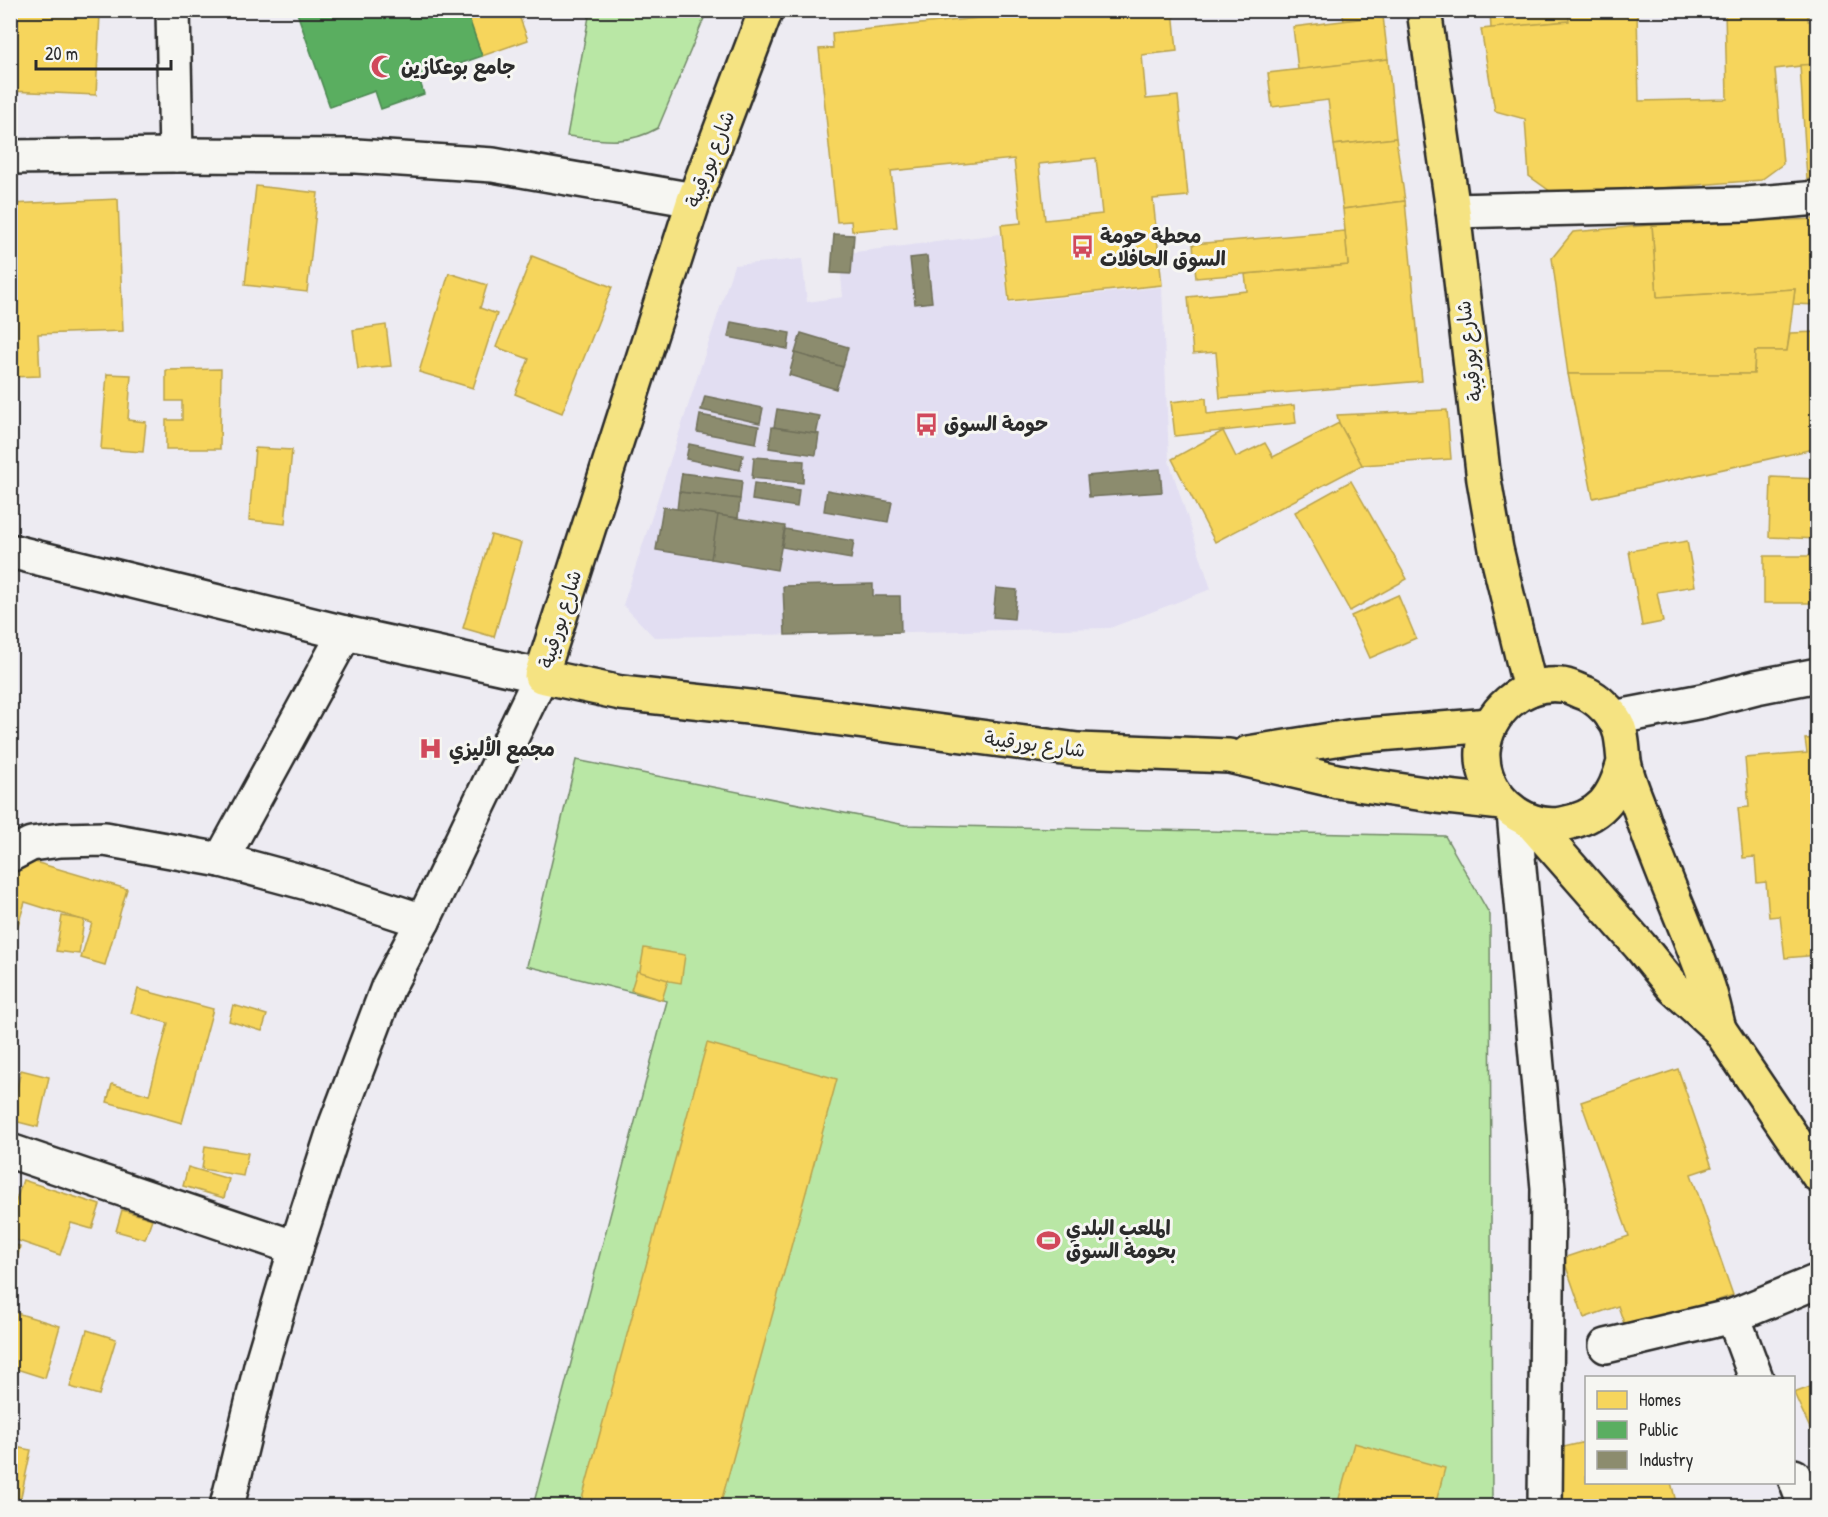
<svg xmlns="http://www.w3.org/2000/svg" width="1828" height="1517" font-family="'Patrick Hand','Playpen Sans Arabic',sans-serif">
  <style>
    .built { fill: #e2def2 }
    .green { fill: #b9e7a5; stroke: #728968; stroke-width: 1.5 }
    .homes { fill: #f6d55c; stroke: #b9a24d; stroke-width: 1.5; fill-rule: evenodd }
    .public { fill: #5aae61; stroke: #4c8751; stroke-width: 1.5 }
    .industry { fill: #8c8c6e; stroke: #6f6f5a; stroke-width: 1.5 }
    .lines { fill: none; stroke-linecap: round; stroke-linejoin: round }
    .minor-casing { stroke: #2b2b2b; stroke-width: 38 }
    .major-casing { stroke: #2b2b2b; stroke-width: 38 }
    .minor { stroke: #f6f6f2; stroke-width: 33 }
    .major { stroke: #f5e382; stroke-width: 33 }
    .labels { text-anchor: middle; stroke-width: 6; stroke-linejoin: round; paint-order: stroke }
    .poi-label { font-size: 20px; font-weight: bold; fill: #2b2b2b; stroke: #f6f6f2; text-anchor: start }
    .street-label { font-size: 20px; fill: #2b2b2b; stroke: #f6f6f2 }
  </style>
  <rect width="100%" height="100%" fill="#edebf2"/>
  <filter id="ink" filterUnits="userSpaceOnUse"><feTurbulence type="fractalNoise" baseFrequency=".0167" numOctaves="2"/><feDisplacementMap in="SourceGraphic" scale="12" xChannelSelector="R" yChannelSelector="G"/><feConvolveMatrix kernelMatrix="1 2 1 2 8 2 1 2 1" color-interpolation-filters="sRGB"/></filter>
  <g filter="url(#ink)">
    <path class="built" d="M 1000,234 L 1008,303 L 1162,287 L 1169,461 L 1211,589 L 1110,628 L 654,637 L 623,605 L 734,265 L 802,259 L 807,302 L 843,297 L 839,254 Z"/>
    <g class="green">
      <path d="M 590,11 L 707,11 L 658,128 C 626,146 602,140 567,136 Z"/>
      <path d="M 576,760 L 905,825 L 1445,836 L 1490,915 L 1492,1506 L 533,1506 L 667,1001 L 527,966 Z"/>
    </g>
    <g class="homes">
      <path d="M 466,10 L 517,10 L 528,40 L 482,56 Z"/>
      <path d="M 1058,10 L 1173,10 L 1177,51 L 1142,55 L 1146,99 L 1178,96 L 1188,196 L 1153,199 L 1162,285 L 1009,301 L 1001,225 L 1021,223 L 1014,159 L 891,171 L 897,227 L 852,231 L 851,221 L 837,222 L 819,49 L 833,48 L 832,33 ZM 1096,158 L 1102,214 L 1045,220 L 1039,164 Z"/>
      <path d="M 1342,10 L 1383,10 L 1383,16 L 1344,21 Z"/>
      <path d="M 1490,10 L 1568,10 L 1569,21 L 1491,29 Z"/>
      <path d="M 1568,10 L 1686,10 L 1637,12 L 1639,101 L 1727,99 L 1725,10 L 1808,10 L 1808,21 L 1818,21 L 1818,64 L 1775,69 L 1783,164 L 1761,180 L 1557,196 L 1529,176 L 1525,119 L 1495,111 L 1481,29 L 1569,21 Z"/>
      <path d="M 10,11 L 100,14 L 96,95 L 10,91 Z"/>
      <path d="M 1383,16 L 1388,59 L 1298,70 L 1293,27 Z"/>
      <path d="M 1388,59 L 1396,138 L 1334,145 L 1328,100 L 1272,107 L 1268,73 Z"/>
      <path d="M 1818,64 L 1818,179 L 1807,179 L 1800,65 Z"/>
      <path d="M 1396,138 L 1405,201 L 1343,209 L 1334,145 Z"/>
      <path d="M 256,186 L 318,193 L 307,292 L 245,285 Z"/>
      <path d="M 118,199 L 123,331 L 38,334 L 40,376 L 10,377 L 10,204 Z"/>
      <path d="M 1405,201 L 1422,381 L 1220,398 L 1216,352 L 1193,354 L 1188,297 L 1247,291 L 1245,274 L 1348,265 L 1343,209 Z"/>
      <path d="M 1818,219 L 1818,305 L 1793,304 L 1795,289 L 1657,297 L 1652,225 Z"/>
      <path d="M 1652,225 L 1657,297 L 1795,289 L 1787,351 L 1755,351 L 1754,374 L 1568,374 L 1552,258 L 1573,232 Z"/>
      <path d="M 1345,231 L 1348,265 L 1196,278 L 1193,244 Z"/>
      <path d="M 532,256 L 612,287 L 562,413 L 515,394 L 529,359 L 496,347 Z"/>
      <path d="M 449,273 L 487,285 L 480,308 L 497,314 L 473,388 L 419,372 Z"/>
      <path d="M 386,325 L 391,366 L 358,369 L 353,330 Z"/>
      <path d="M 1818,332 L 1818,448 L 1593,498 L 1568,374 L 1754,374 L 1755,351 L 1787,351 L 1790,333 Z"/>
      <path d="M 221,369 L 220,449 L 166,449 L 166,420 L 182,420 L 182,401 L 166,401 L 166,370 Z"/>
      <path d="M 107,374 L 131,375 L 128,420 L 146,422 L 143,452 L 101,449 Z"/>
      <path d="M 1206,398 L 1207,414 L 1294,405 L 1296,423 L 1175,436 L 1171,402 Z"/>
      <path d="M 1447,410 L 1451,459 L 1362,465 L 1339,423 L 1337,415 Z"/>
      <path d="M 1339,423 L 1362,465 L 1215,542 L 1172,459 L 1223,431 L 1236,457 L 1265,443 L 1273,457 Z"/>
      <path d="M 255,448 L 292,450 L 285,524 L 249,520 Z"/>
      <path d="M 1771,477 L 1818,479 L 1818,539 L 1769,537 Z"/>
      <path d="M 1351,481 L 1407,579 L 1350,611 L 1295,512 Z"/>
      <path d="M 491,535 L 521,543 L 494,637 L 463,628 Z"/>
      <path d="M 1687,541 L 1695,586 L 1657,592 L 1663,622 L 1642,626 L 1629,551 Z"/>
      <rect x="1764" y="556" width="48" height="47"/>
      <path d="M 1398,595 L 1416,638 L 1370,658 L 1351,616 Z"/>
      <path d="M 1818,738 L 1818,955 L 1785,958 L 1780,916 L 1769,917 L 1766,882 L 1757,883 L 1755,857 L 1743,858 L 1738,808 L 1749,807 L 1745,758 L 1807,753 L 1805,739 Z"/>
      <path d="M 11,855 L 127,889 L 105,965 L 81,958 L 92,923 L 25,902 L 14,938 L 10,937 Z"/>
      <path d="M 62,916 L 84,920 L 79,954 L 56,951 Z"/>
      <path d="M 644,948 L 685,955 L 681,983 L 639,976 Z"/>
      <path d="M 637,971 L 668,980 L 662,1000 L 631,990 Z"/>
      <path d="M 138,989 L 213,1009 L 182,1123 L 107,1102 L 112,1084 L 149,1095 L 168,1023 L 131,1013 Z"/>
      <path d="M 233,1005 L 267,1015 L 262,1031 L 229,1021 Z"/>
      <path d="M 707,1043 L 837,1079 L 720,1506 L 580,1506 Z"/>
      <path d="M 1678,1069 L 1712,1167 L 1691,1174 L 1733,1295 L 1627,1332 L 1618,1306 L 1584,1318 L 1563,1258 L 1629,1236 L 1581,1102 Z"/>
      <path d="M 21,1070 L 49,1077 L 38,1127 L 10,1120 Z"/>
      <path d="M 205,1146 L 248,1153 L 243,1176 L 202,1169 Z"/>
      <path d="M 188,1167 L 229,1179 L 224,1198 L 183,1186 Z"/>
      <path d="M 23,1180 L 100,1205 L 92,1229 L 71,1223 L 60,1255 L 10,1238 L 10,1218 Z"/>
      <path d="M 122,1210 L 152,1219 L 145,1239 L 116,1231 Z"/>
      <path d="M 10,1244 L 20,1246 L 10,1291 Z"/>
      <path d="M 10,1311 L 60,1326 L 45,1378 L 10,1367 Z"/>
      <path d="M 87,1330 L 116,1339 L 99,1395 L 70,1387 Z"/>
      <path d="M 1818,1384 L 1818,1446 L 1794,1393 Z"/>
      <path d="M 1586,1442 L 1586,1482 L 1671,1482 L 1677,1506 L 1551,1506 L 1550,1450 Z"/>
      <path d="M 1354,1443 L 1445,1468 L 1435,1506 L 1337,1506 Z"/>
      <path d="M 10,1446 L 31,1450 L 19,1506 L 10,1506 Z"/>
    </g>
    <path class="public" d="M 296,10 L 466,10 L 482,56 L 419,78 L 424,94 L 381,109 L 375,91 L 330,107 Z"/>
    <g class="industry">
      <path d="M 834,234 L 854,235 L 851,274 L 831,273 Z"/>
      <path d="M 927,256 L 932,302 L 915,304 L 910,258 Z"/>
      <path d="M 731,322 L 790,333 L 788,349 L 728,337 Z"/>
      <path d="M 801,333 L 848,347 L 843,367 L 795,353 Z"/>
      <path d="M 795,353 L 843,367 L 836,389 L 789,375 Z"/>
      <path d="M 705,396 L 763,408 L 760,423 L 701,410 Z"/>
      <path d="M 777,409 L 820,416 L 816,435 L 774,427 Z"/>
      <path d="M 700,415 L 759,426 L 756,443 L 697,432 Z"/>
      <path d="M 772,427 L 819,434 L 816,455 L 769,448 Z"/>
      <path d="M 689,444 L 743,455 L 740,470 L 686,459 Z"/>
      <path d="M 754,457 L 804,461 L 803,483 L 752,478 Z"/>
      <path d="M 1160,469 L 1162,492 L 1089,497 L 1087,476 Z"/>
      <path d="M 682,473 L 742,481 L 740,499 L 679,492 Z"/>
      <path d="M 754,483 L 799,490 L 797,507 L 752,500 Z"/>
      <path d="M 827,490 L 892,502 L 888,522 L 824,511 Z"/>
      <path d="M 679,492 L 740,499 L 738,518 L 677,510 Z"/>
      <path d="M 663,507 L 719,515 L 712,559 L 656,550 Z"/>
      <path d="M 718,515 L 785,526 L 777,570 L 711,559 Z"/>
      <path d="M 785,529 L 854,541 L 851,559 L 782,547 Z"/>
      <path d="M 873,584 L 873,596 L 900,596 L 901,632 L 785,635 L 783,586 Z"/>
      <path d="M 996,588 L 1017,590 L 1014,619 L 993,617 Z"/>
    </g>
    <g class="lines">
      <defs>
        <g id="minor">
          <path d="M 173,10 L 176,155"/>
          <path d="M 10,157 L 176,155 L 356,156 L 493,165 L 694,200"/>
          <path d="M 1453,211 L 1746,204 L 1818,198"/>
          <path d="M 10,551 L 345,633 L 541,676 L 423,921 L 388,987 L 336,1124 L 296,1248 L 262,1362 L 227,1506"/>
          <path d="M 1613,718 L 1702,701 L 1756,687 L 1818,675"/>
          <path d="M 1514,813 L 1548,1188 L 1545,1506"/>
          <path d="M 10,855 L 31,844 L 61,840 L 105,839 L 221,860 L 307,883 L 423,921"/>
          <path d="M 221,860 L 345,633"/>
          <path d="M 10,1151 L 296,1248"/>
          <path d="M 1733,1316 L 1756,1378"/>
          <path d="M 1606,1346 L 1733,1316 L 1818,1281"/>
          <path d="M 1794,1476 L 1803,1500"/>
        </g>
        <g id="major">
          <path d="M 766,10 L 694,200 L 541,676 L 621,693 L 767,709 L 1078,750 L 1229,756 L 1337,781 L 1438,796 L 1502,803"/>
          <path d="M 1424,10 L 1453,211 L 1484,480 L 1496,549 L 1530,689"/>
          <path d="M 1248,753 L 1355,736 L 1490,725"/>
          <path d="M 1624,762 C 1614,798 1601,817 1562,824 C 1521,831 1480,792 1483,751 C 1487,712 1522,681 1561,685 C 1568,685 1576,690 1582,692 C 1594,696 1606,707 1613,717 C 1623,731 1622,745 1624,761 C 1627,778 1635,796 1641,812 C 1660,870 1686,924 1706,981 C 1712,997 1715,1013 1719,1029"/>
          <path d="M 1530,821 L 1640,946 L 1673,987 L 1719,1029 L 1818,1175"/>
        </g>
      </defs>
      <use href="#minor" class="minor-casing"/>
      <use href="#major" class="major-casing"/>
      <use href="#minor" class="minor"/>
      <use href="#major" class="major"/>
    </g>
  </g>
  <defs>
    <symbol id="mosque-bare" viewBox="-9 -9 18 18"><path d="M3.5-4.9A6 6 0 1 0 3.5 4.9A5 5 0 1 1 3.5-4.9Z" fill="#d1495b" stroke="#f6f6f2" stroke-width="2.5" paint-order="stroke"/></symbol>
    <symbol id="bus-bare" viewBox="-9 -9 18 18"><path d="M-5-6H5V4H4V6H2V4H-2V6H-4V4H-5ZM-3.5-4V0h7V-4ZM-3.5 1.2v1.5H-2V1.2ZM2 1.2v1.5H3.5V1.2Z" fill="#d1495b" stroke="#f6f6f2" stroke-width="2.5" paint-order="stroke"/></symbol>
    <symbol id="hospital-bare" viewBox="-9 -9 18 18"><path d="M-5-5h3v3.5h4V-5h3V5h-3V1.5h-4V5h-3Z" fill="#d1495b" stroke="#f6f6f2" stroke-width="2.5" paint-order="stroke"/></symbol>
    <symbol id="stadium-bare" viewBox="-9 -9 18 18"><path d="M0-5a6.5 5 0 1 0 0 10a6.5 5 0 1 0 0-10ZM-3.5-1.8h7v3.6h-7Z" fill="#d1495b" stroke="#f6f6f2" stroke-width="2.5" paint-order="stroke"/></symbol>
  </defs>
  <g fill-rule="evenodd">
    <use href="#mosque-bare" x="366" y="50" width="33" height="33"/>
    <use href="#bus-bare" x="1066" y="230" width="33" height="33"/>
    <use href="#bus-bare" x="910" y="408" width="33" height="33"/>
    <use href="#hospital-bare" x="414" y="732" width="33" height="33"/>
    <use href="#stadium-bare" x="1032" y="1224" width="33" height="33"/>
  </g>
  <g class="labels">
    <g class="poi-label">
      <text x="401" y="74">جامع بوعكازين</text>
      <text x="1100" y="243">محطة حومة<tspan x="1100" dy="23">السوق الحافلات</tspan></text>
      <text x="944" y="431">حومة السوق</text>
      <text x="449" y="756">مجمع الأليزي</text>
      <text x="1066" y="1235">الملعب البلدي<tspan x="1066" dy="23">بحومة السوق</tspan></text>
    </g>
    <g class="street-label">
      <text transform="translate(710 159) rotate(-69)" y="7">شارع بورقيبة</text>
      <text transform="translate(1469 351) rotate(-97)" y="7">شارع بورقيبة</text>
      <text transform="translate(560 619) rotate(-73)" y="7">شارع بورقيبة</text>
      <text transform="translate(1035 744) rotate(7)" y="7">شارع بورقيبة</text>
    </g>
  </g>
  <rect width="1828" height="1517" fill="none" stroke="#f6f6f2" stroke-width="36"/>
  <rect x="18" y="18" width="1792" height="1481" fill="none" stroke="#2b2b2b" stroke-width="2" filter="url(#ink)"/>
  <rect x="1585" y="1376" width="210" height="108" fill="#f6f6f2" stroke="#a5a5a2" stroke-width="1.5"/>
  <rect x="1597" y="1391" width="30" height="18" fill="#f6d55c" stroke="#a5a5a2" stroke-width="1.5"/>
  <text x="1639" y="1406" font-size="18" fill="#2b2b2b">Homes</text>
  <rect x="1597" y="1421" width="30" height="18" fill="#5aae61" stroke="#a5a5a2" stroke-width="1.5"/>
  <text x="1639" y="1436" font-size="18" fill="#2b2b2b">Public</text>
  <rect x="1597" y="1451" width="30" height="18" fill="#8c8c6e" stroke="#a5a5a2" stroke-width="1.5"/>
  <text x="1639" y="1466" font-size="18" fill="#2b2b2b">Industry</text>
  <path d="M36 60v9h135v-9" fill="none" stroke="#2b2b2b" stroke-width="3"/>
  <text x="45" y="60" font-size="18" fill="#2b2b2b" stroke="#f6f6f2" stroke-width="4.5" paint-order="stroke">20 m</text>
</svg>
